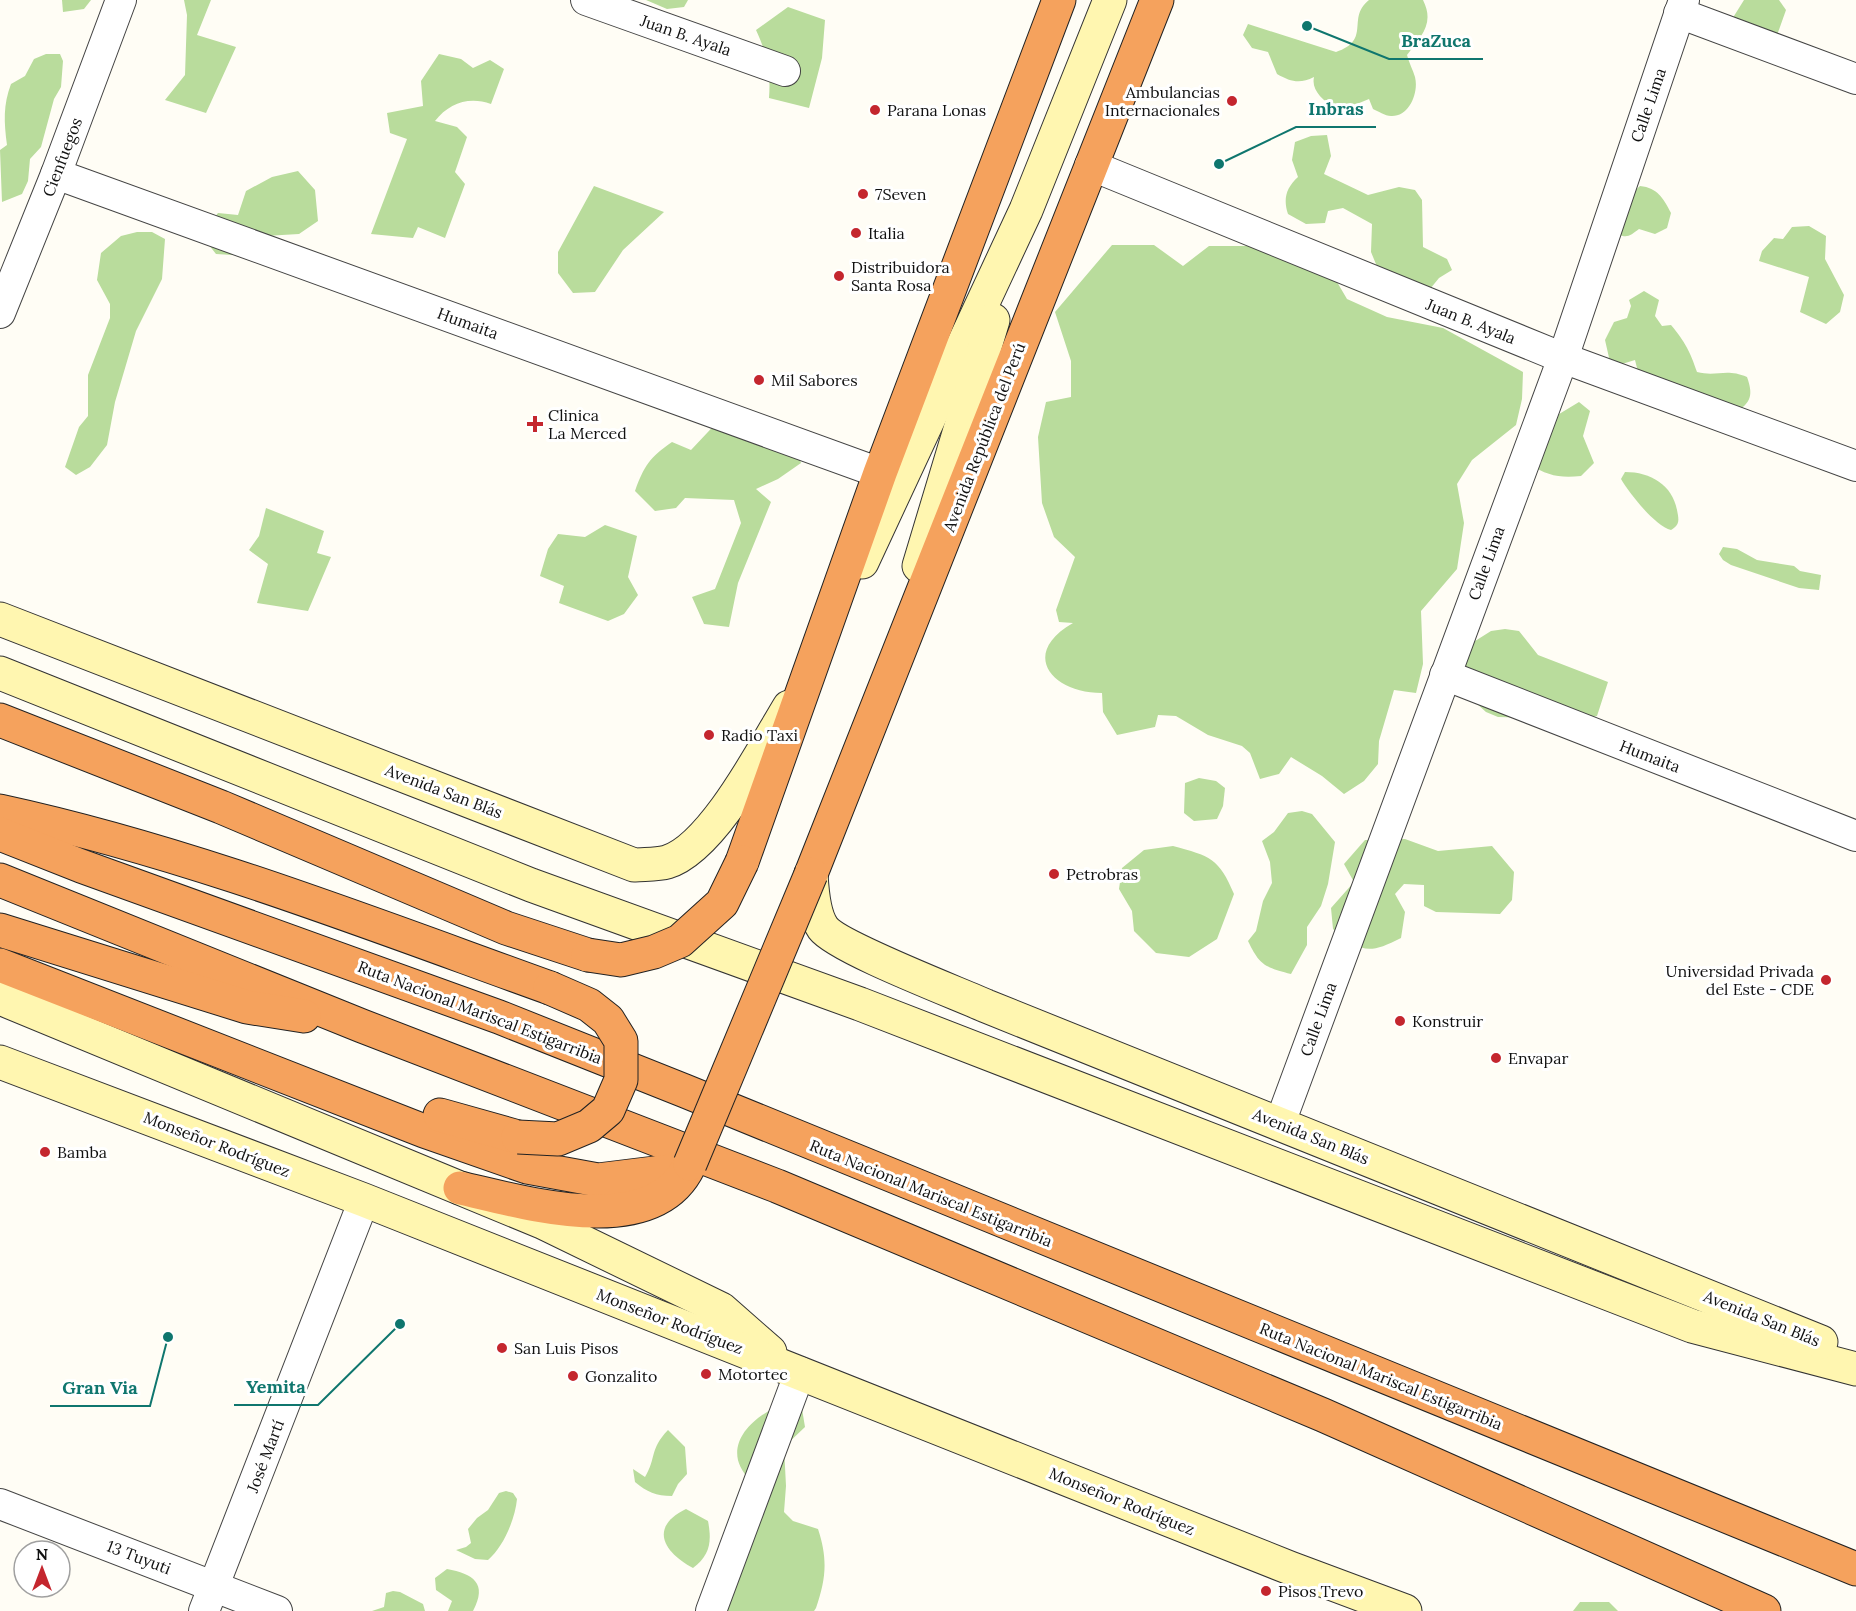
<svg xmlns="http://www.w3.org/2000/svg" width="1856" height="1611" font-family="Lora,serif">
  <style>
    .forest { fill: #b9dc9c }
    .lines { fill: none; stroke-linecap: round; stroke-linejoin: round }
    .street-casing { stroke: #444; stroke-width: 32 }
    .secondary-casing { stroke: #333; stroke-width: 35 }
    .highway-casing { stroke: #222; stroke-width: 35 }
    .street { stroke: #fff; stroke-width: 30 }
    .secondary { stroke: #fff6b0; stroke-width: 33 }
    .highway { stroke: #f5a25d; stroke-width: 33 }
    .highway-bridge-casing { stroke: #222; stroke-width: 35; stroke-linecap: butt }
    .highway-bridge { stroke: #f5a25d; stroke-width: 33 }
    .poi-dot { fill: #c4262e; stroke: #fff; stroke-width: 2 }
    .labels { text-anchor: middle; stroke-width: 6; stroke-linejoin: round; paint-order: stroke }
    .street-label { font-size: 16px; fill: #111; stroke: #fff }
    .poi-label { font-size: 16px; fill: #111; stroke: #fff; text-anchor: start }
    .leader { fill: none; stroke: #0f766e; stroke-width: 2 }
    .callout-dot { fill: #0f766e; stroke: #fff; stroke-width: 2 }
    .callout-label { font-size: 18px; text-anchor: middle; font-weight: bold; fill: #0f766e; stroke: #fff; stroke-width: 6; stroke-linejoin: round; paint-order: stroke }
  </style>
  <rect width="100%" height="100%" fill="#fffdf5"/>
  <g class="forest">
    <path d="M 62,0 L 91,0 L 84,9 L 63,12 Z"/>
    <path d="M 184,0 L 211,0 L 197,35 L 236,47 L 206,113 L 165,100 L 185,75 L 187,15 Z"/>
    <path d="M 646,0 L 688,0 L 684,7 L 667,9 Z"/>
    <path d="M 1369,0 L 1423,0 C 1435,24 1421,36 1407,55 C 1409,63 1413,70 1415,77 C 1419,93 1409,117 1391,116 C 1385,116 1378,111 1373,109 L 1369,99 L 1347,108 L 1333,108 C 1323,99 1311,91 1314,77 C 1300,84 1291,82 1277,74 L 1268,52 L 1252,48 L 1243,35 L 1248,24 L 1336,52 C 1372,40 1346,18 1369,0 Z"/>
    <path d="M 1744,0 L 1779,0 L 1786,10 L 1776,38 L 1734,27 L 1734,16 Z"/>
    <path d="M 788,7 L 825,20 L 822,58 L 809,108 L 769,98 C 771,71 767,54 756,30 Z"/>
    <path d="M 46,54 L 60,54 L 63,61 L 61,87 L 54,99 L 41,147 L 30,159 L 28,181 L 22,194 L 2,202 L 0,150 L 7,145 C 4,122 3,105 11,84 L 25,76 L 34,59 Z"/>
    <path d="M 439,54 L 461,59 L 473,68 L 490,60 L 504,69 L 491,104 C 469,96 449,103 435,121 L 457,127 L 467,137 L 455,172 L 465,184 L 445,238 L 418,227 L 413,238 L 371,234 L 407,139 L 390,133 L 387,113 L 423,106 L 421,81 Z"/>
    <path d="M 1327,135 L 1331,156 L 1324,174 L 1368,195 L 1399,187 L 1415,190 L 1422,200 L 1423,247 L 1447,259 L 1452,270 L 1439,278 L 1430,289 L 1378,269 L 1371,252 L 1372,224 L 1343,208 L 1328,211 L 1325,223 L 1306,224 L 1288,214 C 1283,199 1286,188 1298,177 L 1292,160 L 1295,142 L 1311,136 Z"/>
    <path d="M 298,171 L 315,190 L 318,221 L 299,234 L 265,236 L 249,256 L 216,254 L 201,235 L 218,213 L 238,215 L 246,191 L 272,177 Z"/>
    <path d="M 594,186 L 664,212 L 623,250 L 595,292 L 573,293 L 558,273 L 558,252 Z"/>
    <path d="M 1640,186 C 1658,188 1663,198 1671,213 L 1667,228 L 1655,234 L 1639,229 C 1631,235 1627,239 1618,234 L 1632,193 Z"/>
    <path d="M 1809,226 L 1826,236 L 1825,259 L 1844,295 L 1840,312 L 1826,324 L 1800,312 L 1809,277 L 1759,261 L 1762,251 L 1774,238 L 1783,239 L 1792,227 Z"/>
    <path d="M 137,232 L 152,232 L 165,239 L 162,279 L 136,331 L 115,402 L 107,445 L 90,467 L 76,475 L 65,467 L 79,427 L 88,416 L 88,375 L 110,318 L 110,304 L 97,280 L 101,253 L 121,236 Z"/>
    <path d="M 1112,245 L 1154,245 L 1183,266 L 1209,246 L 1250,246 L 1337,282 L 1347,299 L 1387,317 L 1443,328 L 1523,372 L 1522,399 L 1516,425 L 1472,460 L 1457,484 L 1464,523 L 1457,569 L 1421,611 L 1423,664 L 1416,693 L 1394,690 L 1379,741 L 1378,764 L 1364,781 L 1344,794 L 1322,776 L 1291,757 L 1279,774 L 1260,779 L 1250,753 L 1242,746 L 1208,735 L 1176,716 L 1158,715 L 1155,727 L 1117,735 L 1103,712 L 1102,693 C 1052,693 1019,654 1073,623 L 1059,622 L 1056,610 L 1075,557 L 1054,537 L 1042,503 L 1038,437 L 1046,402 L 1071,397 L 1071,361 L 1055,312 Z"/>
    <path d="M 1644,291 L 1659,300 L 1655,316 L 1662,326 L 1671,325 C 1685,342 1690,351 1697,372 C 1717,377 1726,368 1747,377 C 1753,394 1752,403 1735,412 L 1716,406 L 1714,397 L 1698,396 L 1640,380 L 1635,360 L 1622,364 L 1610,362 L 1605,340 L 1614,322 L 1627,318 L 1631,306 L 1629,300 Z"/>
    <path d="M 1579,402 L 1590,411 L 1583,436 L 1594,463 L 1581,476 C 1560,478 1547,476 1530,464 L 1541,425 Z"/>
    <path d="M 723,416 L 794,442 L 801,463 L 778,479 L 756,489 L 771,502 L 738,583 L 729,627 L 704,624 L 692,597 L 715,589 L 741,523 L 734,500 L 685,498 L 676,508 L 655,511 L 635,491 C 644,466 650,457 672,442 L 691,450 Z"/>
    <path d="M 1625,472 C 1651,472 1672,485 1677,510 C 1679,520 1680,525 1671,530 C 1655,526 1630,494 1621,479 Z"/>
    <path d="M 266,508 L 324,531 L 317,553 L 331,557 L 308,611 L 257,603 L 268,564 L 249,550 L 259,536 Z"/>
    <path d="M 605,525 L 637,536 L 628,577 L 638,595 L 624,614 L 608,621 L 559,603 L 564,586 L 540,576 L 548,549 L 558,534 L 585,537 Z"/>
    <path d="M 1723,547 L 1737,549 L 1757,560 L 1794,566 L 1800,571 L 1821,575 L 1819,590 L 1799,588 L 1731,565 L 1723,560 L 1719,554 Z"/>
    <path d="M 1505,629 L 1519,631 L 1538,655 L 1608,682 L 1597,716 L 1585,719 L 1498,717 L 1486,712 L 1465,693 L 1464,648 L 1491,631 Z"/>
    <path d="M 1199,778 L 1216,781 L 1225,788 L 1223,806 L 1217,819 L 1194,821 L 1184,813 L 1185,783 Z"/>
    <path d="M 1302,811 L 1312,814 L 1335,842 L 1328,884 L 1321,906 L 1307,927 L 1307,945 L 1291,974 C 1265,967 1260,966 1248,941 L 1256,931 L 1263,901 L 1272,883 L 1270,862 L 1262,841 L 1274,832 L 1288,813 Z"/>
    <path d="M 1405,839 L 1438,851 L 1492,846 L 1514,872 L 1512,900 L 1500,914 L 1436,912 L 1424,906 L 1424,885 L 1404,884 L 1395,894 L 1405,912 L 1401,938 C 1368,955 1361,952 1333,929 L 1331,908 L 1354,882 L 1344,864 L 1365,840 Z"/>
    <path d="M 1173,846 C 1210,856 1219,858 1234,894 L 1217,939 L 1189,957 L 1156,953 L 1134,931 L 1132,911 L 1119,889 L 1122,868 L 1144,850 Z"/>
    <path d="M 801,1403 L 805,1427 L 784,1447 L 786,1486 L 784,1512 L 793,1521 L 818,1529 C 828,1559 826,1579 816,1608 L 814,1611 L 715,1611 L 751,1481 C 722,1453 743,1424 774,1408 C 781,1404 793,1404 801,1403 Z"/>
    <path d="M 668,1430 L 685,1447 L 687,1474 L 678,1484 L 672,1496 C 656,1496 647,1492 635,1482 L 633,1469 L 645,1477 C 657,1457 649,1450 668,1430 Z"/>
    <path d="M 506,1491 L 513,1493 L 517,1499 C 515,1519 504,1546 488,1560 L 475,1559 L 456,1550 L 466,1547 L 471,1543 L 468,1529 L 477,1518 L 488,1510 L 499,1493 Z"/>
    <path d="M 686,1509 L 708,1521 C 712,1542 710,1555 693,1568 C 663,1552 649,1527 686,1509 Z"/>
    <path d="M 447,1569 C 473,1574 488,1583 473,1611 L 448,1611 L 452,1601 L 436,1590 L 435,1578 Z"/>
    <path d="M 393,1591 L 400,1592 L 423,1604 L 425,1611 L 372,1611 L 384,1607 L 386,1593 Z"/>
    <path d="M 1580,1602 L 1609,1602 L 1618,1611 L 1573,1611 Z"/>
  </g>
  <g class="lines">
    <defs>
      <g id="street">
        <path d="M 586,0 L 785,71"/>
        <path d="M 1679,13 L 1856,79"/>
        <path d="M 1090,165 L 1563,358 L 1856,466"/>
        <path d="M 56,174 L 880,473"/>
        <path d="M 0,313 L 56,174 L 121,0"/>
        <path d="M 1445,675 L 1856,836"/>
        <path d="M 1280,1123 L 1563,358 L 1684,0"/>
        <path d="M 0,1504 L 277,1611"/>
        <path d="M 204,1611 L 364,1200"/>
        <path d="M 711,1611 L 800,1372"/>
      </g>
      <g id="secondary">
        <path d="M 862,562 L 1026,210 L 1110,0"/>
        <path d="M 919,566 L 993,320"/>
        <path d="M 0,619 L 634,865 C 644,864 657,865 667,862 C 713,848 764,748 789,707"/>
        <path d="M 0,673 L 531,885 L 860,1004 L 1692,1326 L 1856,1369"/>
        <path d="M 811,874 C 812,890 813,914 823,928 C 837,947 957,993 986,1006 L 1821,1342"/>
        <path d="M 0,998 L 542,1222 L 721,1309 L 770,1352"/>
        <path d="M 0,1062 L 364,1200 L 1290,1568 L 1405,1611"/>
      </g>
      <g id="highway">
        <path d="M 0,720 L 221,807 L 506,928 L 588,955"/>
        <path d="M 0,811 C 189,852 369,923 550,988"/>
        <path d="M 0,834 L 81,866 L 499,1017 L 685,1091 L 1856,1569"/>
        <path d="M 742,862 L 880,473 L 1059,0"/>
        <path d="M 811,874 L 1157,0"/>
        <path d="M 0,880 L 362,1026 L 777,1186 L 1323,1415 L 1764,1611"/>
        <path d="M 0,930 L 247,1007 L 304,1016"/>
        <path d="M 0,965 L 424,1131 L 527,1167 L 598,1180 L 671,1171 L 690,1164"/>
        <path d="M 440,1115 L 518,1137"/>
        <path d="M 460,1188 C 523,1202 652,1242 689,1166"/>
      </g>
    </defs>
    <use href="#street" class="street-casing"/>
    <use href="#secondary" class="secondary-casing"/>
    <use href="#highway" class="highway-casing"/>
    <use href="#street" class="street"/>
    <use href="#secondary" class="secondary"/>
    <use href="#highway" class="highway"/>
    <defs>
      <g id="highway-bridge">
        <path d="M 588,955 L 621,960 L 654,952 L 680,941 L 722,903 L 742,862"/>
        <path d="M 518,1137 L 558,1139 L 589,1126 L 608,1110 L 621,1080 L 621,1041 L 608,1020 L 589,1005 L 550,988"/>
        <path d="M 690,1164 L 811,874"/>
      </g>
    </defs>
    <use href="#highway-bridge" class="highway-bridge-casing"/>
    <use href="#highway-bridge" class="highway-bridge"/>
  </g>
  <g class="poi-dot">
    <circle cx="1232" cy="101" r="6"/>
    <circle cx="875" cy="110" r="6"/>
    <circle cx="863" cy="194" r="6"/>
    <circle cx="856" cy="233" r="6"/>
    <circle cx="839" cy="276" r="6"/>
    <circle cx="759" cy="380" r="6"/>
    <path d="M532 415h6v6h6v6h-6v6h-6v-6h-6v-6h6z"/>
    <circle cx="709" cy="735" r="6"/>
    <circle cx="1054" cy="874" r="6"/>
    <circle cx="1826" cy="980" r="6"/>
    <circle cx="1400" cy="1021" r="6"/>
    <circle cx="1496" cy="1058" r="6"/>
    <circle cx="45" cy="1152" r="6"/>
    <circle cx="502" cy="1348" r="6"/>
    <circle cx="706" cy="1374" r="6"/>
    <circle cx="573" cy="1376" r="6"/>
    <circle cx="1266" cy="1591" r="6"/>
  </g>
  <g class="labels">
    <g class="street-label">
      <text transform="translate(686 35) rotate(19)" y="6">Juan B. Ayala</text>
      <text transform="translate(1648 105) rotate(-71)" y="6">Calle Lima</text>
      <text transform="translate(62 157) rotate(-69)" y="6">Cienfuegos</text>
      <text transform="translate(1471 321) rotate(22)" y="6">Juan B. Ayala</text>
      <text transform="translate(468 323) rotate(20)" y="6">Humaita</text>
      <text transform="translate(984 437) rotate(-69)" y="6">Avenida República del Perú</text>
      <text transform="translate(1486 563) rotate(-70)" y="6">Calle Lima</text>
      <text transform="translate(1650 756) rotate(21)" y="6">Humaita</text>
      <text transform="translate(444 791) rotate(21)" y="6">Avenida San Blás</text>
      <text transform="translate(480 1012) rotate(21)" y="6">Ruta Nacional Mariscal Estigarribia</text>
      <text transform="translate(1318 1019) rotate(-70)" y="6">Calle Lima</text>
      <text transform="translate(1311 1136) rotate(22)" y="6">Avenida San Blás</text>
      <text transform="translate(217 1144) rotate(21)" y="6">Monseñor Rodríguez</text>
      <text transform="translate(931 1193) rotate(22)" y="6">Ruta Nacional Mariscal Estigarribia</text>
      <text transform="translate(1762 1318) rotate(22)" y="6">Avenida San Blás</text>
      <text transform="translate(670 1321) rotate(21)" y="6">Monseñor Rodríguez</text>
      <text transform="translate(1381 1376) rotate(22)" y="6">Ruta Nacional Mariscal Estigarribia</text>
      <text transform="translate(265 1456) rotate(-69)" y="6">José Martí</text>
      <text transform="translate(1122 1501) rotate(22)" y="6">Monseñor Rodríguez</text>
      <text transform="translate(139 1557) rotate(21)" y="6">13 Tuyuti</text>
    </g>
    <g class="poi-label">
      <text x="1220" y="98" text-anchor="end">Ambulancias<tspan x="1220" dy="18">Internacionales</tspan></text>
      <text x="887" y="116">Parana Lonas</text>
      <text x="875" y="200">7Seven</text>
      <text x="868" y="239">Italia</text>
      <text x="851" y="273">Distribuidora<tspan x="851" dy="18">Santa Rosa</tspan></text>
      <text x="771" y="386">Mil Sabores</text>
      <text x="548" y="421">Clinica<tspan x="548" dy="18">La Merced</tspan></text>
      <text x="721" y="741">Radio Taxi</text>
      <text x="1066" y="880">Petrobras</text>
      <text x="1814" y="977" text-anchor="end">Universidad Privada<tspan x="1814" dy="18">del Este - CDE</tspan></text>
      <text x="1412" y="1027">Konstruir</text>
      <text x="1508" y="1064">Envapar</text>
      <text x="57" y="1158">Bamba</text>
      <text x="514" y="1354">San Luis Pisos</text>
      <text x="718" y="1380">Motortec</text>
      <text x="585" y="1382">Gonzalito</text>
      <text x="1278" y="1597">Pisos Trevo</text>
    </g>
  </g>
  <path class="leader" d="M1307 26L1389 59H1483M1219 164L1296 127H1376M400 1324L318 1405H234M168 1337L150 1406H50"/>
  <g class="callout-dot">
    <circle cx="1307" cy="26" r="6"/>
    <circle cx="1219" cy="164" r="6"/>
    <circle cx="400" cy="1324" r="6"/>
    <circle cx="168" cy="1337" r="6"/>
  </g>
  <g class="callout-label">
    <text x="1436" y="47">BraZuca</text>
    <text x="1336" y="115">Inbras</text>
    <text x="276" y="1393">Yemita</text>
    <text x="100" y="1394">Gran Via</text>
  </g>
  <g transform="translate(42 1569)"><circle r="28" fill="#ffffff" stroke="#a0a0a0" stroke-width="1.5"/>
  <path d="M0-4.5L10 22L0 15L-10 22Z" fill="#c4262e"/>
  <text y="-9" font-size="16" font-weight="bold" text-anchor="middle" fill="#111111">N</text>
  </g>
</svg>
